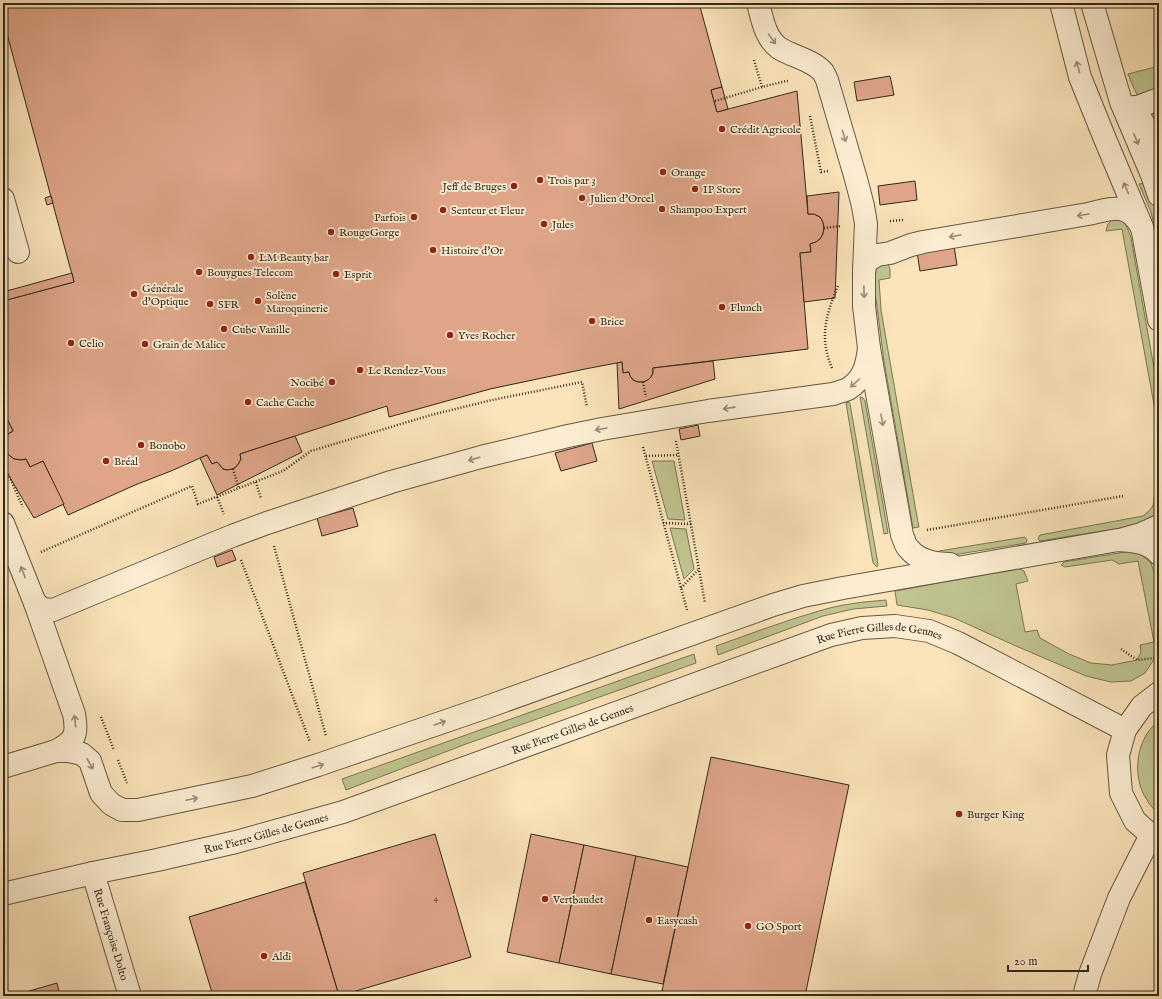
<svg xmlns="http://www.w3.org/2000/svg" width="1162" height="999" font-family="'IM FELL English',serif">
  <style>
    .green { fill: #c0c48f; stroke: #7a7656 }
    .building { fill: #dea589; stroke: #33291e }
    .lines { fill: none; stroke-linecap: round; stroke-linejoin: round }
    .minor-casing { stroke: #655845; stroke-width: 24 }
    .path { stroke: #33291e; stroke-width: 2.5; stroke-dasharray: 1 2; stroke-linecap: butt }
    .minor { stroke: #fcedd2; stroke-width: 22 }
    .oneway { stroke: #988b78 }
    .poi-dot { fill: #8f2418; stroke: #fcedd2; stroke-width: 1.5 }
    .labels { text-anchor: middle; stroke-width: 3.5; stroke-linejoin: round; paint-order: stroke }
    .number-label { font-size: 9px; fill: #5e4839 }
    .poi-label { font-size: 11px; fill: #33291e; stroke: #fcedd2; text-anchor: start }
    .street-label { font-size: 11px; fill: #33291e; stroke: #fcedd2 }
  </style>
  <rect width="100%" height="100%" fill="#fbe4ba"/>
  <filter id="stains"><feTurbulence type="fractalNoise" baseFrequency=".005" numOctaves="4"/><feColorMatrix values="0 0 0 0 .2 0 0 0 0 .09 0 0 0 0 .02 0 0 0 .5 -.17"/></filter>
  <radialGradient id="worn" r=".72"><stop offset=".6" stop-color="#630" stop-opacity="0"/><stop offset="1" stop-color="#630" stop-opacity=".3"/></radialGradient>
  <g class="green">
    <path d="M 1159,66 L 1159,132 C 1146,114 1136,95 1128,74 Z"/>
    <path d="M 1146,183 L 1159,216 L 1159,246 L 1151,212 L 1139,184 Z"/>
    <path d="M 1113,219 C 1126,219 1127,227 1131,238 L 1159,396 L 1159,432 L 1122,229 L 1106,231 L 1108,224 Z"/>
    <path d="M 884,264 L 888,264 L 890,269 L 890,278 L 879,280 L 881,310 L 917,517 L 919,527 L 913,528 L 884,361 L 874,284 L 875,271 L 879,266 Z"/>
    <path d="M 860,397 L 863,398 L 865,401 L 888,533 L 884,534 Z"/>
    <path d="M 849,402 L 850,404 L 878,564 L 877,567 L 873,563 L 846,403 Z"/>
    <path d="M 652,461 L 674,461 L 685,520 L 668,519 Z"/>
    <path d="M 1154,497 L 1159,497 L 1159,518 L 1146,524 L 1040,541 L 1038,539 L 1040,535 L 1143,516 C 1150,510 1155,507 1154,497 Z"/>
    <path d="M 670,528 L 686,529 L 694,569 L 684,579 Z"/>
    <path d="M 1025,537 L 1027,540 L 1026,543 L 941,557 L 936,555 L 939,551 Z"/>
    <path d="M 1131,551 L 1139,553 L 1151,563 L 1156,578 L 1159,590 L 1159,639 L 1155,658 L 1145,673 L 1131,681 L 1111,682 L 1086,676 L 1016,646 L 954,618 L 928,610 L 897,605 L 895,591 L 1017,568 L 1024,571 L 1028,581 L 1016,584 L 1025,632 L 1037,630 L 1040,638 L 1069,654 L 1091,663 L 1112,665 L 1137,660 L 1141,652 L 1140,645 L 1154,642 L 1138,561 L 1119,564 L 1112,560 L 1065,567 L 1061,565 L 1064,562 Z"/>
    <path d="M 886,600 L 887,606 L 853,609 L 823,616 L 718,655 L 716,646 C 750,634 784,621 819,611 C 841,604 863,602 886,600 Z"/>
    <path d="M 694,654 L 696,663 L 466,744 L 346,790 L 342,779 Z"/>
    <path d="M 1159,721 L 1159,815 C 1155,810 1150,806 1147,800 C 1131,777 1136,737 1159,721 Z"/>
  </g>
  <g class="building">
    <path d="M 3,3 L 699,3 L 722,87 L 711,90 L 717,112 L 797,91 L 808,214 L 814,214 L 820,217 L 823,222 L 824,228 L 823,234 L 820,239 L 816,242 L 810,244 L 811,252 L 800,253 L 808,349 L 653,368 L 653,373 L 651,377 L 648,380 L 643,382 L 638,382 L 633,380 L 630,376 L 629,372 L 623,373 L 622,362 L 585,369 L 490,389 L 389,417 L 387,406 L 240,454 L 241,459 L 239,463 L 236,467 L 233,469 L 227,470 L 223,469 L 217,462 L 212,464 L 207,455 L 171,471 L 135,485 L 68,515 L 43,461 L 30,467 L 26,459 L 21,460 L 14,459 L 10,456 L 6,452 L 5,446 L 5,440 L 8,434 L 13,431 L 3,410 L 3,301 L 74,282 L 3,19 Z"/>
    <path d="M 890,76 L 894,95 L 857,101 L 854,82 Z"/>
    <path d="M 722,87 L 728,109 L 717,112 L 711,90 Z"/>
    <path d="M 915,181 L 917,200 L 880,205 L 878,186 Z"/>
    <path d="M 839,192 L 835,298 L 804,302 L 800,253 L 811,252 L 810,244 L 816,242 L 820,239 L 823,234 L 824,228 L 823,222 L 820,217 L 814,214 L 808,214 L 807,196 Z"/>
    <path d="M 51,196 L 53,203 L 47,205 L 45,198 Z"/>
    <path d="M 954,246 L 957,265 L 920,271 L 917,252 Z"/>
    <path d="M 72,273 L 74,282 L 3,301 L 3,292 Z"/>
    <path d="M 713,361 L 715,379 L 619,409 L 617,363 L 622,362 L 623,373 L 629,372 L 630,376 L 633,380 L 638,382 L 643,382 L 648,380 L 651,377 L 653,373 L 653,368 Z"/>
    <path d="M 8,421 L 13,431 L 8,434 L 5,440 L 5,446 L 6,452 L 10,456 L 14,459 L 21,460 L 26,459 L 30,467 L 43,461 L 64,504 L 34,518 L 3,466 L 3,424 Z"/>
    <path d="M 698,425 L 700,436 L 681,440 L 679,429 Z"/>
    <path d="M 295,436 L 302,452 L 217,495 L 200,458 L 207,455 L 212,464 L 217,462 L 223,469 L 227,470 L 233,469 L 236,467 L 239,463 L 241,459 L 240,454 Z"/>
    <path d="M 592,443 L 597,461 L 561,471 L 555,453 Z"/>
    <path d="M 353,508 L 358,526 L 322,536 L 317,518 Z"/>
    <path d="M 232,550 L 236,560 L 217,567 L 214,557 Z"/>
    <path d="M 711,757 L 849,785 L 805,996 L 686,996 L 662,991 Z"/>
    <path d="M 435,834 L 471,957 L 339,996 L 303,873 Z"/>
    <path d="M 531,834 L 584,845 L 559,963 L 507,952 Z"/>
    <path d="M 584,845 L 636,856 L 611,974 L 559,963 Z"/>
    <path d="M 636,856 L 688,867 L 663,984 L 611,974 Z"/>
    <path d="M 305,882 L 339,996 L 213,996 L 189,917 Z"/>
    <path d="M 57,983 L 60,996 L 12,996 Z"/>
  </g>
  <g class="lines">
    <defs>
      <g id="minor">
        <path d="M 758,3 C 762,18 765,38 779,48 C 791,56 813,60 823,72 C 824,74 826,77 827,80 L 856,179 L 863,206 L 866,224 L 864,270 L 864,306 L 869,348 L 902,535 C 904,539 905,546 909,549 C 919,561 935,564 950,564"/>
        <path d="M 1061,3 L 1080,77 L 1105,139 L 1142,227 L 1159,320"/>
        <path d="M 1092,3 L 1121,102 L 1152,175 L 1159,195"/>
        <path d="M 1134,107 L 1138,115 L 1159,147"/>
        <path d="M 1135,108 L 1159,99"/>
        <path d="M 3,199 L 18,252"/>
        <path d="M 864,270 L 867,261 L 877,255 L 890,253 L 911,245 L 923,242 L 1088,214 C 1111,209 1127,201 1141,226"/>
        <path d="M 3,523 L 35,603 L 74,714 C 78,735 75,741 56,751"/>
        <path d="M 1123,539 L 1141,534 L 1159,526"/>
        <path d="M 35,603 L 43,609 L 53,610 L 232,536 L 267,523 L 391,482 L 481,457 L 568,436 L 602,429 L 708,411 L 833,394 C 838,392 844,391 848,389 C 864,379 867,365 869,348"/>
        <path d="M 1159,693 L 1142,706 L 1125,730 L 1118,755 L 1121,793 L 1135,821 L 1151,835 L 1159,840"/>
        <path d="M 3,767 L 56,751 L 69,751 L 82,754 L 90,761 L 101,793 L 111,804 L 122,810 L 138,810 L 252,786 L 318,765 L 484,708 L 773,605 L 803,596 L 843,588 L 1118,540 C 1133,541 1149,542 1159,554"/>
        <path id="s1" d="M 93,873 L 130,996"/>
        <path id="s2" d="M 3,894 L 93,873 L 157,860 L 236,842 L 343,812 L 831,635 L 862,628 L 895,626 L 929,631 L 958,643 L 1125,730"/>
        <path d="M 1084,996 L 1090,974 L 1119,898 L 1151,835"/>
      </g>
    </defs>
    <use href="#minor" class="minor-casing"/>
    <g class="path">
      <path d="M 754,60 L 762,87 L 786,81 L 788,81"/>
      <path d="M 715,101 L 762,87"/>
      <path d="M 810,116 L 821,172 L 828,171"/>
      <path d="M 890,221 L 903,220"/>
      <path d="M 824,228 L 841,226"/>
      <path d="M 832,368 C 830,363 828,358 827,353 C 821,330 829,307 838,286"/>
      <path d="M 643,382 L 646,397"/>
      <path d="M 676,441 L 705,603"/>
      <path d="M 643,447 L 687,610"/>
      <path d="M 3,452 L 6,452"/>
      <path d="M 646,456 L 678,455"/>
      <path d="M 3,463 L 23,507"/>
      <path d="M 233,469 L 239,489"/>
      <path d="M 256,482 L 261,499"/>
      <path d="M 217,497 L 224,514"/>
      <path d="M 663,523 L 691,524"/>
      <path d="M 927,530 L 1123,496"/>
      <path d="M 274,546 L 326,736"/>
      <path d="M 41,552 L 192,486 L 198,504 L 283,471 L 311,451 L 431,415 L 492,400 L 582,382 L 587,407"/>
      <path d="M 241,560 L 310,742"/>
      <path d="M 681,588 L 698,570"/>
      <path d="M 1121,649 L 1137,660 L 1155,658 L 1159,656"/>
      <path d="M 101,717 L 114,750"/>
      <path d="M 118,760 L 127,783"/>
    </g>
    <use href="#minor" class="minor"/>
  </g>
  <defs><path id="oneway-shaft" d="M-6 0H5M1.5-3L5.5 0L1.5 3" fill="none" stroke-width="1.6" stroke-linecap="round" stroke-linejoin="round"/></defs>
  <g class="oneway">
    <use href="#oneway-shaft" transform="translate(772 39) rotate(54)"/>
    <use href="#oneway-shaft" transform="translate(1078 67) rotate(-106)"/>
    <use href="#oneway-shaft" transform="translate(844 136) rotate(74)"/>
    <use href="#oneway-shaft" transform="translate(1136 139) rotate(67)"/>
    <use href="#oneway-shaft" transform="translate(1126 188) rotate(-114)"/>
    <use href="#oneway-shaft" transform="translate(1083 215) rotate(171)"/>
    <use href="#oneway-shaft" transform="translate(955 236) rotate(170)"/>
    <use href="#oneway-shaft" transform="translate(864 292) rotate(89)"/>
    <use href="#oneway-shaft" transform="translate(855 383) rotate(138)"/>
    <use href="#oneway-shaft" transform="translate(729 408) rotate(172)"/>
    <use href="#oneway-shaft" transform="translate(882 420) rotate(80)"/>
    <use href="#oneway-shaft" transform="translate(601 429) rotate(170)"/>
    <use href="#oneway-shaft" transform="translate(474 459) rotate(164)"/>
    <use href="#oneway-shaft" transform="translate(23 572) rotate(-111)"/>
    <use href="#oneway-shaft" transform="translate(75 721) rotate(-97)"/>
    <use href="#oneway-shaft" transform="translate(440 723) rotate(-19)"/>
    <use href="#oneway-shaft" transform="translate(90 764) rotate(61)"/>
    <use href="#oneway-shaft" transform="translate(318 766) rotate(-18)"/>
    <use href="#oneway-shaft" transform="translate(192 799) rotate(-12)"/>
  </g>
  <g class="poi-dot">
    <circle cx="722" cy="129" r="4"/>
    <circle cx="663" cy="172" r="4"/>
    <circle cx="540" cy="180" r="4"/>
    <circle cx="514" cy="186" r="4"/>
    <circle cx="695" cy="189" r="4"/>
    <circle cx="582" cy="198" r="4"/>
    <circle cx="662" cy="209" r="4"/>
    <circle cx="443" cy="210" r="4"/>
    <circle cx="414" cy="217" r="4"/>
    <circle cx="544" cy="224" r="4"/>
    <circle cx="331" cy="232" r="4"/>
    <circle cx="433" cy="250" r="4"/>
    <circle cx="251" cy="257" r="4"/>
    <circle cx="199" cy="272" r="4"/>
    <circle cx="336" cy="274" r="4"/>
    <circle cx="134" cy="294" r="4"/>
    <circle cx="258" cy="301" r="4"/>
    <circle cx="210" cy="304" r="4"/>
    <circle cx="722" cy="307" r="4"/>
    <circle cx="592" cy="321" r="4"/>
    <circle cx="224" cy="329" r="4"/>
    <circle cx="450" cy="335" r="4"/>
    <circle cx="71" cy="343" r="4"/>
    <circle cx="145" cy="344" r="4"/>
    <circle cx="360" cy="370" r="4"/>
    <circle cx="332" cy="382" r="4"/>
    <circle cx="248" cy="402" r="4"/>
    <circle cx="141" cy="445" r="4"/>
    <circle cx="106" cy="461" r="4"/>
    <circle cx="959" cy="814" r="4"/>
    <circle cx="545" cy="899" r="4"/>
    <circle cx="649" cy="920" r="4"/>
    <circle cx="748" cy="926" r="4"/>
    <circle cx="264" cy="956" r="4"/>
  </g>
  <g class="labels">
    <g class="number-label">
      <text x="436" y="901">4</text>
    </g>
    <g class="poi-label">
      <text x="730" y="133">Crédit Agricole</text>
      <text x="671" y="176">Orange</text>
      <text x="548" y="184">Trois par 3</text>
      <text x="506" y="190" text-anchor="end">Jeff de Bruges</text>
      <text x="703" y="193">IP Store</text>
      <text x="590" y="202">Julien d'Orcel</text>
      <text x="670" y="213">Shampoo Expert</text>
      <text x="451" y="214">Senteur et Fleur</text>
      <text x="406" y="221" text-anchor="end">Parfois</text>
      <text x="552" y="228">Jules</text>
      <text x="339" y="236">RougeGorge</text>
      <text x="441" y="254">Histoire d'Or</text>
      <text x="259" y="261">LM Beauty bar</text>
      <text x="207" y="276">Bouygues Telecom</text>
      <text x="344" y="278">Esprit</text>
      <text x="142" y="292">Générale<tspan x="142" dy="13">d'Optique</tspan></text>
      <text x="266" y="299">Solène<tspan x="266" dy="13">Maroquinerie</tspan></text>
      <text x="218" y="308">SFR</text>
      <text x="730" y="311">Flunch</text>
      <text x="600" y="325">Brice</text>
      <text x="232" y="333">Cube Vanille</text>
      <text x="458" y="339">Yves Rocher</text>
      <text x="79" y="347">Celio</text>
      <text x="153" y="348">Grain de Malice</text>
      <text x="368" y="374">Le Rendez-Vous</text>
      <text x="324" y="386" text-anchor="end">Nocibé</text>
      <text x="256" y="406">Cache Cache</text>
      <text x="149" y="449">Bonobo</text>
      <text x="114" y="465">Bréal</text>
      <text x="967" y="818">Burger King</text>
      <text x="553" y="903">Vertbaudet</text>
      <text x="657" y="924">Easycash</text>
      <text x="756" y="930">GO Sport</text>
      <text x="272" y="960">Aldi</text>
    </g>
    <g class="street-label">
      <text dy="4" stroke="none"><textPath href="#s2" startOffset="918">Rue Pierre Gilles de Gennes</textPath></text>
      <text dy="4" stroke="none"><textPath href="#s2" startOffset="594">Rue Pierre Gilles de Gennes</textPath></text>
      <text dy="4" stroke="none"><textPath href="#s2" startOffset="270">Rue Pierre Gilles de Gennes</textPath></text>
      <text dy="4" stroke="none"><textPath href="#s1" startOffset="64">Rue Françoise Dolto</textPath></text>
    </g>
  </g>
  <rect width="1162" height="999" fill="none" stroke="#fbe4ba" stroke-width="16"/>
  <rect x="4" y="4" width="1154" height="991" fill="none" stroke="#33291e" stroke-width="2"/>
  <rect x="8" y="8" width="1146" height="983" fill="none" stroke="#33291e"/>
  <path d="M1008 965v6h80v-6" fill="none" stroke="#33291e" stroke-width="2"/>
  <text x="1014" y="965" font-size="12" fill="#33291e" stroke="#fcedd2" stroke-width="3" paint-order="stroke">20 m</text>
  <rect width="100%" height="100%" filter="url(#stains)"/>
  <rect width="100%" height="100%" fill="url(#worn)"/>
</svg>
